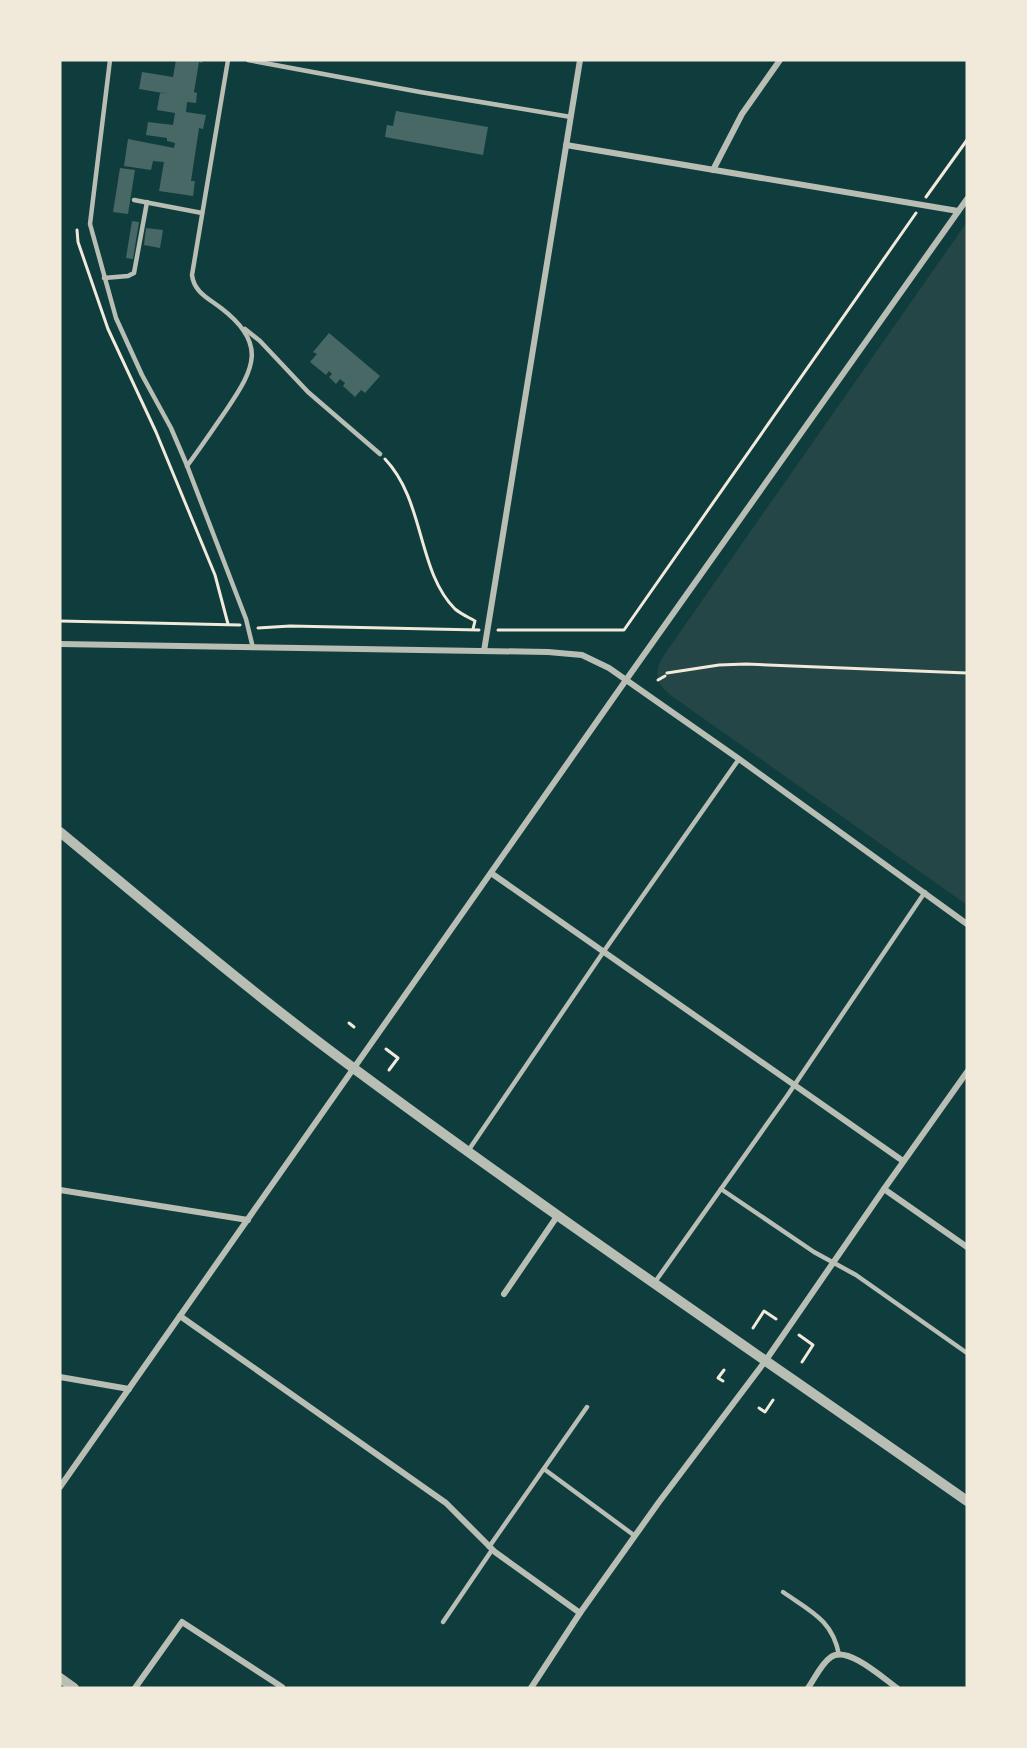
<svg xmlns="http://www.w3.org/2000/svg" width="1027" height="1748" font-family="Karla,sans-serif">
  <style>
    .green { fill: #244646 }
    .building { fill: #486865 }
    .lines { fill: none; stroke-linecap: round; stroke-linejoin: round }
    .path { stroke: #f1e9da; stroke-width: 3 }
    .service { stroke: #b8beb3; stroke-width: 4.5 }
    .minor { stroke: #b8beb3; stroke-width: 6 }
    .tertiary { stroke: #b8beb3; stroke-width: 10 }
  </style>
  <rect width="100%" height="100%" fill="#0f3d3e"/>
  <path class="green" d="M 967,222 L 967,905 L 669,694 C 655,682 654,671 664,655 Z"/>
  <g class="building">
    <path d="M 176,60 L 203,60 L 202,63 L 199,62 L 194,92 L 197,93 L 196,103 L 187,102 L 186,112 L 206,115 L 203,129 L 199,128 L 191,181 L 195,181 L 193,196 L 159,191 L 164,162 L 153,161 L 151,170 L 124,166 L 128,139 L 174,148 L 175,143 L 167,141 L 167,138 L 146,135 L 148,122 L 173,125 L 175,113 L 157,110 L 160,93 L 169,94 L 139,89 L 142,72 L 173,77 Z"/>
    <path d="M 396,111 L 488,127 L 483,155 L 385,137 L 387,125 L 393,126 Z"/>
    <path d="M 120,168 L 135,170 L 128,214 L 113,212 Z"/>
    <path d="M 132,221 L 139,222 L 133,259 L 126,258 Z"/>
    <path d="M 146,228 L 163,230 L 160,248 L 144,245 Z"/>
    <path d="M 329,333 L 380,376 L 365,393 L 361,390 L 355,397 L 343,386 L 345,383 L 340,379 L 336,384 L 329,377 L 332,374 L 329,371 L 326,375 L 310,362 L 317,354 L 313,352 Z"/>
  </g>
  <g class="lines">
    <g class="path">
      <path d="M 926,197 L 967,140"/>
      <path d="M 77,230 L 78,242 L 108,329 L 156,432 L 215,575 L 228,624"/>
      <path d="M 385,459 C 425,501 417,571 455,609 C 461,614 468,617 475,621 L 473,629"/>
      <path d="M 60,621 L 240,625"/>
      <path d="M 258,628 L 290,626 L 479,630"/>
      <path d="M 498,630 L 624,630 L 916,213"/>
      <path d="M 667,673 L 719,665 L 746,664 L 967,673"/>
      <path d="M 658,680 L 665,676"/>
      <path d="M 349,1023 L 354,1027"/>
      <path d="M 386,1049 L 398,1058 L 389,1070"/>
      <path d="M 753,1328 L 764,1311 L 776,1319"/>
      <path d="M 799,1335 L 813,1345 L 802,1362"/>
      <path d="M 723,1381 L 718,1378 L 724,1370"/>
      <path d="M 759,1408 L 765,1412 L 773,1400"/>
    </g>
    <g class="service">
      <path d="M 110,60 L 90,224 L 116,318 L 142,375 L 171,428 L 186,463 L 246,619 L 253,648"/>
      <path d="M 248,60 L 420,92 L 571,117"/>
      <path d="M 134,200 L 202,213"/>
      <path d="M 104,278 L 128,276 L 134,273 L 147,202"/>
      <path d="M 245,329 L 260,341 L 308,392 L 380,454"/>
      <path d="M 187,466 C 201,447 214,428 227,409 C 255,368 267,343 221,308 C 208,298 194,292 192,275 L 228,60"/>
      <path d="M 468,1151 L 604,951 L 739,759"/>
      <path d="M 721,1189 L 814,1252 L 856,1275 L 967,1353"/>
      <path d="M 655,1282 L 787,1096 L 925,892"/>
      <path d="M 544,1469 L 635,1536"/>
      <path d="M 489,1547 L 587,1407"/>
      <path d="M 783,1592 C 810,1611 833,1620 839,1655"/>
      <path d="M 443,1622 L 492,1550"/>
    </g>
    <g class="minor">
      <path d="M 566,145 L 958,211"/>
      <path d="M 713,170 L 742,114 L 780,60"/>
      <path d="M 60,644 L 548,652 L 582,655 L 609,668 L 739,759 L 967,924"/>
      <path d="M 484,651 L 580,60"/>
      <path d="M 491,873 L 903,1161"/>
      <path d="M 884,1189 L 967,1247"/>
      <path d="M 60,1190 L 248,1220"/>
      <path d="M 504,1294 L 558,1215"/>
      <path d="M 180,1316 L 446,1503 L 495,1552 L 580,1613"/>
      <path d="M 60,1377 L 129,1389"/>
      <path d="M 60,1487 L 626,680 L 967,199"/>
      <path d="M 135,1688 L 182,1622 L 282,1687"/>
      <path d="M 531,1688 L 580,1613 L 659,1502 L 766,1360 L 884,1189 L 967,1072"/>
      <path d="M 808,1688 C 815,1678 821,1664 831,1657 C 847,1645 883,1678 897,1688"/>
    </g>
    <g class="tertiary">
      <path d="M 60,832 C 158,913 254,995 356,1070 C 556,1218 763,1358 967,1501"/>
      <path d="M 60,1678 L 74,1688"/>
    </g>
  </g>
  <rect width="1027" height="1748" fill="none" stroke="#f1e9da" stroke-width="123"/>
</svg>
